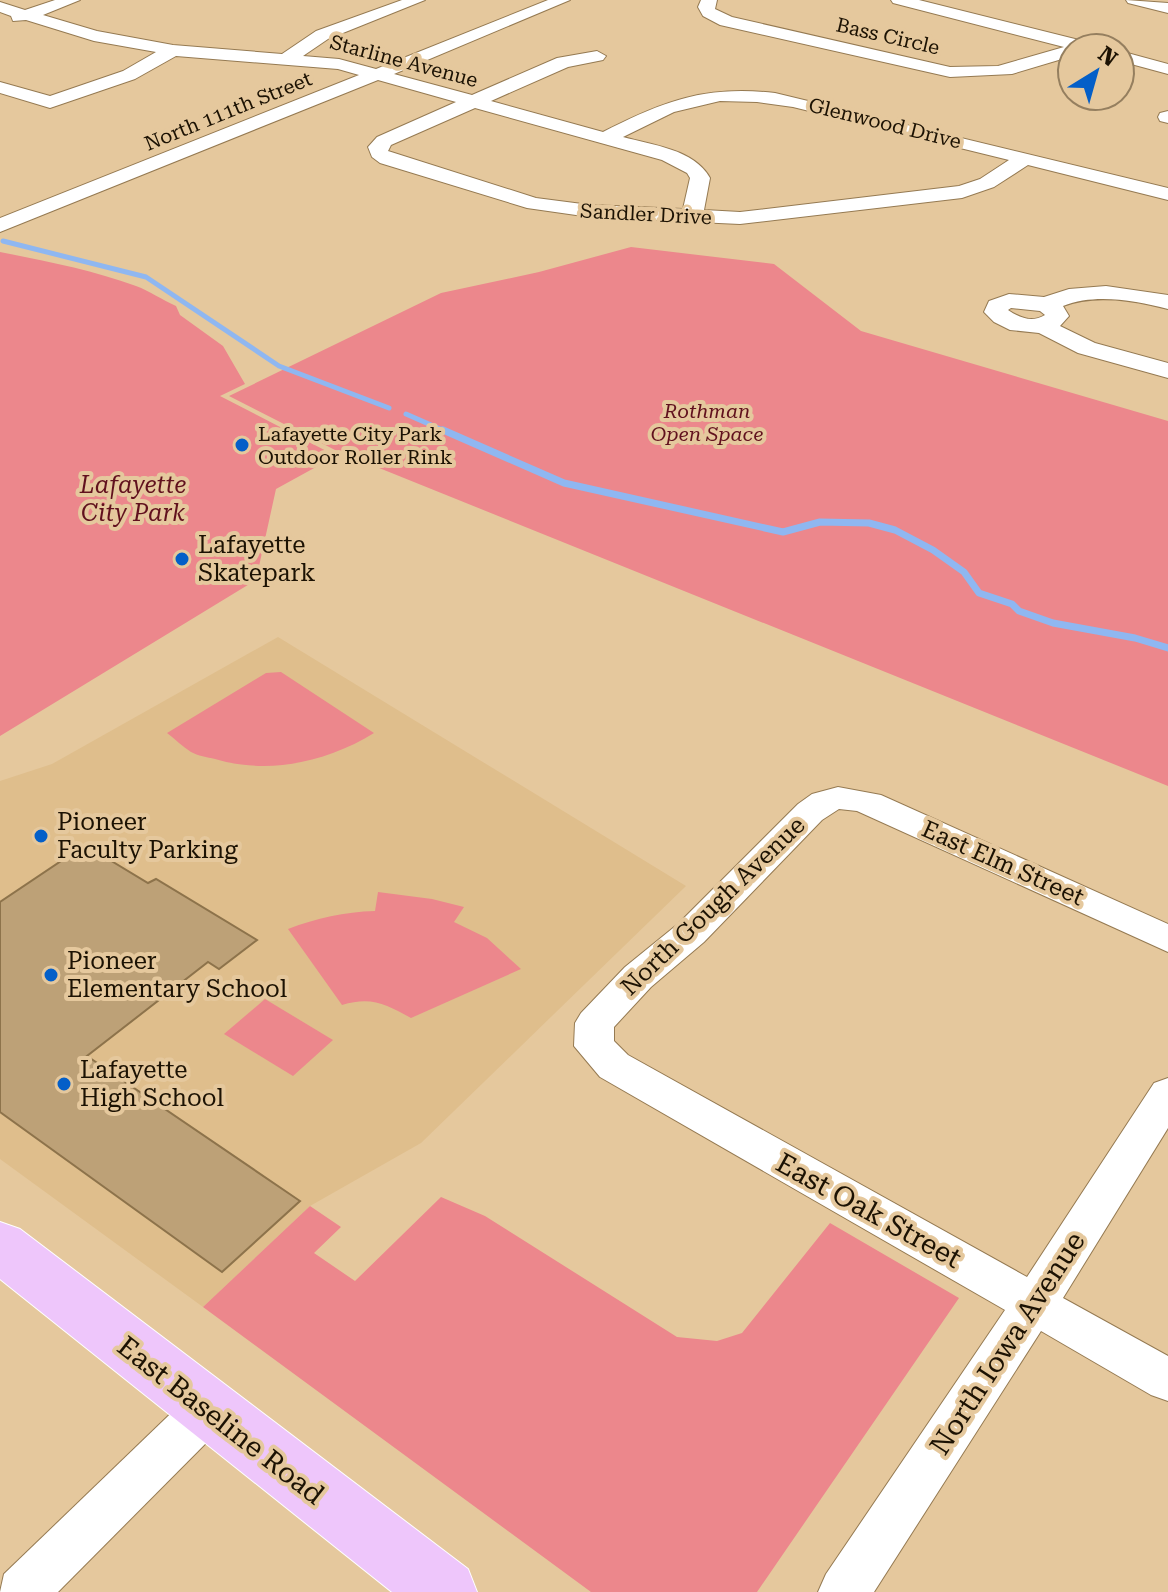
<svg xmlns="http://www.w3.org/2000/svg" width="1168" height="1592" font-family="'Roboto Serif',serif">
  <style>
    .built { fill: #dfbe8c }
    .green { fill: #ec878c }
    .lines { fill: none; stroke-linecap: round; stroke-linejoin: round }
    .stream-far1 { stroke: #8fb7f1; stroke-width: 5 }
    .stream { stroke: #8fb7f1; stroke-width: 7 }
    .building { fill: #bda177; stroke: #8d734b; stroke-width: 2 }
    .minor-casing { stroke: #957a52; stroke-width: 2 }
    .major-casing { stroke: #fff; stroke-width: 2 }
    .minor { fill: #fff; fill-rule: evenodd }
    .major { fill: #eec6fb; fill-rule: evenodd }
    .poi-dot { fill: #045fc8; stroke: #e5c89d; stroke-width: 3 }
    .labels { text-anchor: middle; stroke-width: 8; stroke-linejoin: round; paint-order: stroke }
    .far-street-label { font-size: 20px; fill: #1c1203; stroke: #e5c89d }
    .far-park-label { font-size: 20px; font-style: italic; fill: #61111e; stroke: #e5c89d }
    .far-poi-label { font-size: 20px; fill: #1c1203; stroke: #e5c89d; text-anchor: start }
    .park-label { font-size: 24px; font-style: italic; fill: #61111e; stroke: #e5c89d }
    .poi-label { font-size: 24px; fill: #1c1203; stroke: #e5c89d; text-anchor: start }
    .street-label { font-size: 24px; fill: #1c1203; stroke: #e5c89d }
    .near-street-label { font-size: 28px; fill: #1c1203; stroke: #e5c89d }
  </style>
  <rect width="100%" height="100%" fill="#e5c89d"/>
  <path class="built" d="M 278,637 L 686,886 L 421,1143 L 310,1206 L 203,1307 L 0,1159 L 0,781 L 52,764 Z"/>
  <g class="green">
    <path d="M 631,247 L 774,264 L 861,331 L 1168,421 L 1168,786 L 337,451 L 229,396 L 441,293 L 539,272 Z"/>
    <path d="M 0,252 C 46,261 92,270 136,286 C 150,291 162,300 176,306 L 180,315 L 223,346 L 245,384 L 220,396 L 336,456 L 276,489 L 256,580 L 0,736 Z"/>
    <path d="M 281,672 L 374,733 C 327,762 269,775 215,759 C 207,757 198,756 191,752 C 183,747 175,739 167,733 L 266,673 Z"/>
    <path d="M 378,892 L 432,899 L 464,907 L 454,922 L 487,938 L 521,969 L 411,1018 C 386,1004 371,996 342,1005 L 288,929 C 317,918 344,912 375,911 Z"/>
    <path d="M 265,999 L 333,1040 L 293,1076 L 224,1034 Z"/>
    <path d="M 441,1197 L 485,1216 L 677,1337 L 717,1341 L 742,1333 L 830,1223 L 959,1298 L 757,1592 L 591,1592 L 203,1307 L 310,1206 L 341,1227 L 314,1253 L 355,1281 Z"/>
  </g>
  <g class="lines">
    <g class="stream-far1">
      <path d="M 3,241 L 146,277 L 279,366 L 389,408"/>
      <path d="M 406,414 L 447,432"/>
    </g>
    <path class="stream" d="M 443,430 L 564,483 L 783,532 L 820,522 L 869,523 L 895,530 L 933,550 L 964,572 L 979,593 L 1012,604 L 1019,611 L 1053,623 L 1135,638 L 1168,648"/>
  </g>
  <path class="building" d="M 85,845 L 148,883 L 156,879 L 257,940 L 219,969 L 208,962 L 87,1056 L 300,1201 L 222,1272 L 0,1112 L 0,902 Z"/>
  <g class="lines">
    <defs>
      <g id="minor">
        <path d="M 55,0 L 80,0 L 43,15 L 97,31 L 173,45 L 282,54 L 316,31 L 402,0 L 425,0 L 328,39 L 303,56 L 339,59 L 376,69 L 548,0 L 570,0 L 394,74 L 472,95 L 557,58 L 597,51 L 606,56 L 603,60 L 568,67 L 491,101 L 603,132 C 663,101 706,85 775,93 L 1168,188 L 1168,200 L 1028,165 L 994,187 L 962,198 L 740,224 L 590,217 L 527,208 L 380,163 L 372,157 L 368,147 L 377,137 L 456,102 L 378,80 L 0,232 L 0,218 L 359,75 L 338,69 L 176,56 L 135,79 L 50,108 L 0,93 L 0,82 L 50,96 L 123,71 L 156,52 L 94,41 L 26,20 L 13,21 L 11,16 L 0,12 L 0,2 L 25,10 ZM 720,101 L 757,102 L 793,107 L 1009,160 L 980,179 L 959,186 L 740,212 L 704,210 L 710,178 C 694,149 652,145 623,137 L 674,112 ZM 475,108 L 662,160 L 687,173 L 690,178 L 683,209 L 590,205 L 536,198 L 388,151 L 391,145 Z"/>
        <path d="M 701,0 L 717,0 L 715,9 L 732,17 L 950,67 L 998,66 L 1064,47 L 893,3 L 891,0 L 919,0 L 1091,43 L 1094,47 L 1072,48 L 1072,56 L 1012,74 L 950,77 L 720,25 L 703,16 L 698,7 Z"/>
        <path d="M 1126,0 L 1168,3 L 1168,13 L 1128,3 Z"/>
        <path d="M 1120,51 L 1168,64 L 1168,74 L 1120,61 Z"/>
        <path d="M 1168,111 L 1168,123 L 1160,121 L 1158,117 L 1160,113 Z"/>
        <path d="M 1106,286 L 1168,295 L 1168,309 C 1135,301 1096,293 1063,306 L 1069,316 L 1060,326 L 1095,343 L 1168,363 L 1168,378 L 1078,353 L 1039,333 L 1010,330 L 994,322 L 984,312 L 989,301 L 1009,294 L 1044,297 L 1069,289 ZM 1011,308 L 1040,311 L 1045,315 C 1032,323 1020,318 1008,310 Z"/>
        <path d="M 838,787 L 881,795 L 1168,924 L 1168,952 L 857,811 L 839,809 L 822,820 L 704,942 L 651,987 L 614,1027 L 614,1041 L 628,1055 L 1027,1277 L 1154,1083 L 1168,1078 L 1168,1128 L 1063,1298 L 1168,1356 L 1168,1401 L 1151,1395 L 1041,1331 L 874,1592 L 818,1592 L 826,1574 L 1005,1310 L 600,1077 L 574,1046 L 575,1023 L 581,1013 L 625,967 L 678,924 L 798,804 L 812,794 Z"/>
        <path d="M 207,1389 L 224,1395 L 231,1410 L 224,1425 L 58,1592 L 0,1592 L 4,1574 L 190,1395 Z"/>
      </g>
      <path id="major" d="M 0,1222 L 20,1229 L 468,1569 L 477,1592 L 392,1592 L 0,1279 Z"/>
    </defs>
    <use href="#minor" class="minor-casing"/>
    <use href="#major" class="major-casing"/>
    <use href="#minor" class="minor"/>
    <use href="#major" class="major"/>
  </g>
  <g class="poi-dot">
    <circle cx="242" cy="445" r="8"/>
    <circle cx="182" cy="559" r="8"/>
    <circle cx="41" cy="836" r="8"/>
    <circle cx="51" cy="975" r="8"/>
    <circle cx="64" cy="1084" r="8"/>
  </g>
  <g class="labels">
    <g class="far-street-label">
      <text transform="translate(888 36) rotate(13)" y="7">Bass Circle</text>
      <text transform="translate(404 61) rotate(15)" y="7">Starline Avenue</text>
      <text transform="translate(228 111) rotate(-22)" y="7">North 111th Street</text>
      <text transform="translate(885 123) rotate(14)" y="7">Glenwood Drive</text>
      <text transform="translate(646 214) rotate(3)" y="7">Sandler Drive</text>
    </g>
    <g class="far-park-label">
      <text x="707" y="418">Rothman<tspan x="707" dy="23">Open Space</tspan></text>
    </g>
    <g class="far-poi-label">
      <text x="258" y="441">Lafayette City Park<tspan x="258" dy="23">Outdoor Roller Rink</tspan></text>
    </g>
    <g class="park-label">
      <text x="133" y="493">Lafayette<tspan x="133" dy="28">City Park</tspan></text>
    </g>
    <g class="poi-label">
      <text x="198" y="553">Lafayette<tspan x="198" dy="28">Skatepark</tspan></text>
      <text x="57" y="830">Pioneer<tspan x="57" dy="28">Faculty Parking</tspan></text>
      <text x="67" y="969">Pioneer<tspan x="67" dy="28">Elementary School</tspan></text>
      <text x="80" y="1078">Lafayette<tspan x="80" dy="28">High School</tspan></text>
    </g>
    <g class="street-label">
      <text transform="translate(1003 863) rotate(24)" y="8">East Elm Street</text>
      <text transform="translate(713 906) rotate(-44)" y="8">North Gough Avenue</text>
    </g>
    <g class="near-street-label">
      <text transform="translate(869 1210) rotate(29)" y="10">East Oak Street</text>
      <text transform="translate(1007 1343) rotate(-57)" y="10">North Iowa Avenue</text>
      <text transform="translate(221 1420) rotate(38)" y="10">East Baseline Road</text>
    </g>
  </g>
  <g transform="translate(1096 72) rotate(37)"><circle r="38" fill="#e5c89d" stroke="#957f5f" stroke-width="2"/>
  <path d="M0-6L14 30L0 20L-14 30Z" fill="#045fc8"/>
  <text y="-12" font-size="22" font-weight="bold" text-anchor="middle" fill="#1c1203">N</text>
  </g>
</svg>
